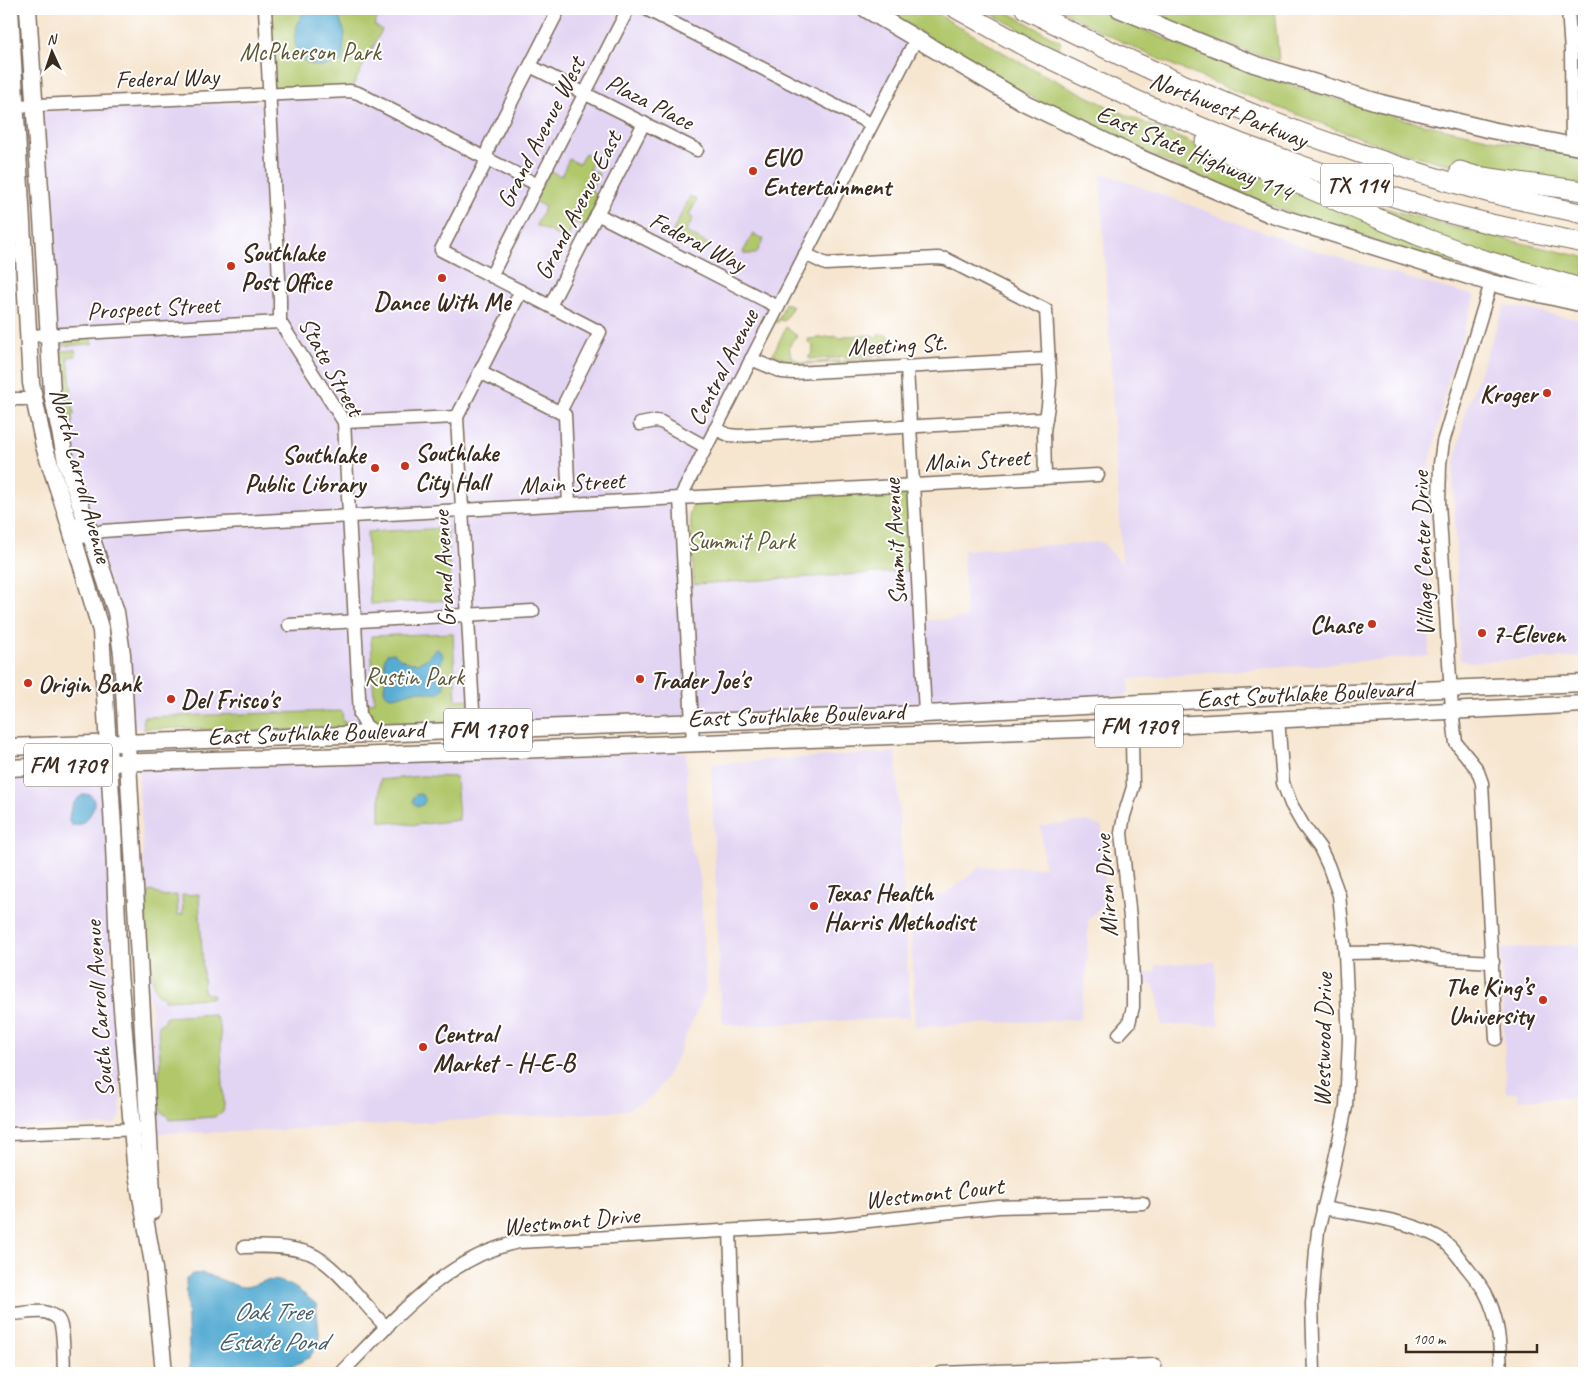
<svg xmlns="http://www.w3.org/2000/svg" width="1593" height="1382" font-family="Caveat,sans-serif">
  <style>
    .built { fill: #e2d4f3 }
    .green { fill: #b0c76b; stroke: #767844 }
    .water { fill: #57acd3; stroke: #496b78 }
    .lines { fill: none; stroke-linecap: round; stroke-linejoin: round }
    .minor-casing { stroke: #7c6b5c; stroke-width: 15 }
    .major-casing { stroke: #7c6b5c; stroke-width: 19 }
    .highway-casing { stroke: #7c6b5c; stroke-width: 21 }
    .minor { stroke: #fff; stroke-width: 12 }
    .major { stroke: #fff; stroke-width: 16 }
    .highway { stroke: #fff; stroke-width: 19 }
    .poi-dot { fill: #c8321e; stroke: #fff; stroke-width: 2 }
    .labels { text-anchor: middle; stroke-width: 4; stroke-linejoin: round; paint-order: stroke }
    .shield { fill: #fff; stroke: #766a62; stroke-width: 1 }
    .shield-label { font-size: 24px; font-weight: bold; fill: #3b2a1e }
    .park-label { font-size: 25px; fill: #5e5935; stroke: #fff }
    .street-label { font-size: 25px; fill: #3b2a1e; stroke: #fff }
    .poi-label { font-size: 25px; font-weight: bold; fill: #3b2a1e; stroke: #fff; text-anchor: start }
    .water-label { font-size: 26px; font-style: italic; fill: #465e66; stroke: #fff }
  </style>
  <rect width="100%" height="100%" fill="#fff"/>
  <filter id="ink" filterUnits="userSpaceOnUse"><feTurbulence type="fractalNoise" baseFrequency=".02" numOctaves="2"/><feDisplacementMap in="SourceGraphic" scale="10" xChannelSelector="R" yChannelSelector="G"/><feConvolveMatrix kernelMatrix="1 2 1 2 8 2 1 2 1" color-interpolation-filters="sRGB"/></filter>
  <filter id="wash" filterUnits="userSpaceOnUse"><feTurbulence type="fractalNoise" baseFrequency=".0096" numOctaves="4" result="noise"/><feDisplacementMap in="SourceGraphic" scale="20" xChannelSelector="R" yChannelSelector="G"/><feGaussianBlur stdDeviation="1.12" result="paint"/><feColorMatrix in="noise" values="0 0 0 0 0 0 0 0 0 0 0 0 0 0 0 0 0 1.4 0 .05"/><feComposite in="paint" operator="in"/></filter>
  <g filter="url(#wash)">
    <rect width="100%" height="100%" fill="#f6e5cf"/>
    <g class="built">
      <path d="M 265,9 L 867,9 L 916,39 L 680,498 L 684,583 L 918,571 L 921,621 L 966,618 L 963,550 L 1102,542 L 1122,564 L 1100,172 L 1304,247 L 1407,278 L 1475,296 L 1446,387 L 1428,474 L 1429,656 L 1129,679 L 1129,692 L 1124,696 L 668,717 L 245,732 L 185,728 L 138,729 L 133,724 L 130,709 L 60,407 L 43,114 L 46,111 L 269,101 Z"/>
      <path d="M 1505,305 L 1584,321 L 1584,657 L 1468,662 L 1460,660 L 1453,473 L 1465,412 Z"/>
      <path d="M 686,752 L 689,840 L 700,876 L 706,989 L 673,1066 L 656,1092 L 647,1100 L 625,1110 L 611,1112 L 238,1132 L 153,1133 L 152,1008 L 148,989 L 140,900 L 145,883 L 138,768 Z"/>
      <path d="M 896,752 L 910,1017 L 744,1026 L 723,1023 L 720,999 L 711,764 Z"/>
      <path d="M 9,775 L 44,777 L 96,776 L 103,779 L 110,871 L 110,964 L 114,982 L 121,1115 L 116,1123 L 110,1125 L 9,1128 Z"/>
      <path d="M 1087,821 L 1102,827 L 1104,884 L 1113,885 L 1109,898 L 1088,920 L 1087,971 L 1080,1019 L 915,1027 L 910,898 L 944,894 L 964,880 L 979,867 L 1044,867 L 1041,826 Z"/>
      <path d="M 1584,944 L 1584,1097 L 1518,1100 L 1517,1093 L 1506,1093 L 1501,949 Z"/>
      <path d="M 1215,962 L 1219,1025 L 1162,1025 L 1157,994 L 1154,985 L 1144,984 L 1144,973 L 1155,972 L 1156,965 Z"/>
    </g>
    <g class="green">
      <path d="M 265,9 L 382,9 L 374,25 L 382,30 L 350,91 L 269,96 Z"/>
      <path d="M 881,9 L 929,9 L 1025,65 L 1113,109 L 1214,153 L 1554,291 L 1503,279 L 1322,225 L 1204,179 L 1064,114 L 1014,88 Z"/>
      <path d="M 983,9 L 1002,9 L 1061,42 L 1058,50 Z"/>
      <path d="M 1060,9 L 1095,9 L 1189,49 L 1252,73 L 1325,96 L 1409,121 L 1510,143 L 1584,156 L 1584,186 C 1543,180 1501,176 1461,167 C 1403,155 1346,133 1291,112 C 1212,83 1133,51 1060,9 Z"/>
      <path d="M 1139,9 L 1274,9 L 1279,61 L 1198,35 Z"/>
      <path d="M 585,153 L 595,158 L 589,169 L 599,174 L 591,191 L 601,197 L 585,227 L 575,222 L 566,240 L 536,225 L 545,207 L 534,201 L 550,171 L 561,176 L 569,159 L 579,164 Z"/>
      <path d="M 690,196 L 697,200 L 689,215 L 693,218 L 686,232 L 710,245 L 707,251 L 672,233 Z"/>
      <path d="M 1356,199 C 1431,223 1507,240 1584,257 L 1584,286 L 1451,244 Z"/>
      <path d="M 753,234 L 764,239 L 756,254 L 744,254 L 743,252 Z"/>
      <path d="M 718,249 L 733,257 L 732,260 L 727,261 L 716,255 Z"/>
      <path d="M 785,303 L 793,306 L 784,321 L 780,320 L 777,323 L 775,322 L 777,319 L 779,319 Z"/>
      <path d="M 786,327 L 797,336 C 790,342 787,348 792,357 L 785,359 L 773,354 Z"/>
      <path d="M 878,334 L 887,335 L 893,340 L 893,349 L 888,355 L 879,356 L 879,354 L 874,354 L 874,356 L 844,358 L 844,356 L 839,356 L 839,358 L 809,359 L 809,356 L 812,354 L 813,346 L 808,342 L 808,339 L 838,336 L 838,338 L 843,338 L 843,336 L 873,335 L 874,337 L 878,337 Z"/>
      <path d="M 91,337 L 92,344 L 60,346 L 61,340 Z"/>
      <path d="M 75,350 L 76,356 L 68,357 L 74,415 L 72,415 L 73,433 L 71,434 L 63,394 L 60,351 Z"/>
      <path d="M 771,357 L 784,362 L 794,358 L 801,363 L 840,361 L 840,365 L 838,365 L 837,362 L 793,365 L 793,368 L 785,367 L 768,361 Z"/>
      <path d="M 898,358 L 898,362 L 890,363 L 889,360 L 846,362 L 845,365 L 843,365 L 843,361 Z"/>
      <path d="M 899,491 L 906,494 L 908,497 L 913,571 L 694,584 L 690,513 L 692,506 L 697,502 Z"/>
      <path d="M 447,528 L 451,600 L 370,604 L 367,532 Z"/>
      <path d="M 453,633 L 456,700 L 468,699 C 468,709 469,717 461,723 L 381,727 L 375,726 L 367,720 L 364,703 L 374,702 L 371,636 Z"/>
      <path d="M 342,711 L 343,722 L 351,722 L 340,728 L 245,732 L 185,728 L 157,729 L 148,728 L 144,730 L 143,717 Z"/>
      <path d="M 421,776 L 456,777 L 459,820 L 415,825 L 380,821 L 380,780 Z"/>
      <path d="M 152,891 L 162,896 L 177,895 L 178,915 L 183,914 L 182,895 L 199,894 L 204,992 L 206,992 L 207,994 L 212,994 L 213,998 L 164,1000 L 164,996 L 158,995 C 150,981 151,964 149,948 C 148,930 142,910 149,892 Z"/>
      <path d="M 212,1014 L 216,1017 L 220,1026 L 224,1106 L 223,1112 L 214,1117 L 169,1120 L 169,1116 L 162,1113 C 154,1097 160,1078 160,1061 C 160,1049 157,1036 159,1025 L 165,1021 L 165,1017 Z"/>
    </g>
    <g class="water">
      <path d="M 304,9 L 336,9 L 345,33 L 342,62 C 335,63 325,67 318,66 C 302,64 293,51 295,35 C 296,26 301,17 304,9 Z"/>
      <path d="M 438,649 L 441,652 L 443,656 L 440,665 L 440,672 L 444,684 L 444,688 L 439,693 C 431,695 425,691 416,691 C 407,691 385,706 384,688 C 384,684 386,680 386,676 C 387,667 381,663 387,654 L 394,653 C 403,662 417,668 428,657 C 432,653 432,651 438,649 Z"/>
      <path d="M 85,794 L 91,795 L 94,800 C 95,812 84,828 71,825 L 69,821 C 69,809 73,799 85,794 Z"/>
      <circle cx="419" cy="800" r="6"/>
      <path d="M 203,1273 C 211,1275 237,1287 243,1287 C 251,1287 257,1283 265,1281 C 285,1277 302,1292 316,1304 L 320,1340 L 310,1357 L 291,1367 L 264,1371 L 260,1373 L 251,1371 L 243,1373 L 190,1373 L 186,1279 L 192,1274 Z"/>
    </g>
  </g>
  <g filter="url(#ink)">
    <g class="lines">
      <defs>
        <g id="minor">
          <path d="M 265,9 L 280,298 L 280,322 L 344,422 L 360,715 L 366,726 L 378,734"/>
          <path d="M 559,9 L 489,146 L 484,166 L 441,250 L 600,332 L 560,412"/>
          <path d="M 646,9 L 871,124"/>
          <path d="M 1568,9 L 1571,52 L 1572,145"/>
          <path d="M 530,66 L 697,150"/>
          <path d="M 16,106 L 350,91 L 358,93 L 538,185"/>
          <path d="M 597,214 L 778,307"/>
          <path d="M 9,254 L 24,253"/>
          <path d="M 805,254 L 826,264 L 937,258 L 946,259 L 1046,310 L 1050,383 L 1048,406 L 1044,431 L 1045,478"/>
          <path d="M 491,276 L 628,9"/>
          <path d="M 1491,283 L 1443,442 L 1440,464 L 1439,502 L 1452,710 L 1456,743 L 1477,769 L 1482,783 L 1496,1039"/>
          <path d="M 550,306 L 644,123"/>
          <path d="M 28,336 L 280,322"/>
          <path d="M 751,359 L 782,372 L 794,373 L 1048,359"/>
          <path d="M 907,367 L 925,714"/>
          <path d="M 480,372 L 565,415 L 569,504"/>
          <path d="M 9,399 L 34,399"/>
          <path d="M 344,422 L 457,417"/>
          <path d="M 640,424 L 656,421 L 661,422 L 706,447"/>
          <path d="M 715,429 L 729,435 L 738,436 L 1046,419"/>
          <path d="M 73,523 L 79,536 L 82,537 L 103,531 L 171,526 L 1098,475"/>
          <path d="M 289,625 L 533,611"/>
          <path d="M 1278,718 L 1283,783 L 1291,804 L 1303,825 L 1320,848 L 1328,865 L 1339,895 L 1345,953 L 1349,1039 L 1346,1107 L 1331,1178 L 1318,1231 L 1316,1250 L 1312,1304 L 1314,1373"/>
          <path d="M 489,730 L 482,725 L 473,710 L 457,417 L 521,291"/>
          <path d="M 693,743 L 680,498 L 916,39"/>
          <path d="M 1345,953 L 1413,952 L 1441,959 L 1493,962"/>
          <path d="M 1119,1034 L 1129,1023 L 1133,1007 L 1133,981 L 1130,918 L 1121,833 L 1124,816 L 1133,787 L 1132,740 L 1137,704"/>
          <path d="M 9,1134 L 141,1129"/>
          <path d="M 1323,1208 C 1359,1215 1405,1219 1438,1237 C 1449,1243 1456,1254 1464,1264 C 1471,1273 1479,1282 1485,1292 C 1499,1317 1500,1345 1501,1373"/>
          <path d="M 730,1231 L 735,1373"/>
          <path d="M 244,1247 C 266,1246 288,1246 309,1253 C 335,1263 366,1307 387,1328"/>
          <path d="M 9,1314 C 20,1314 33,1311 44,1312 C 48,1313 55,1316 58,1319 C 65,1328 63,1361 64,1373"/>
          <path d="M 341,1373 C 392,1322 446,1256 519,1242 L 832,1225 L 998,1207 L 1143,1203"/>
          <path d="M 941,1373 L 1155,1365"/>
        </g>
        <g id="major">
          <path d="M 10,9 L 31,383 L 44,446 L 65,510 L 101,631 L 114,845 L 119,973 L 135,1163 L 154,1269 L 164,1373"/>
          <path d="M 28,9 L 43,234 L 52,393 L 66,461 L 116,612 L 122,654 L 153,1211"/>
          <path d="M 866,9 L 1025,103 L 1138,157 L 1270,214 L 1491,283 L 1584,304"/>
          <path d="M 1119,9 L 1254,64 L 1381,103 L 1491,130 L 1584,148"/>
          <path d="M 9,747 L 925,714 L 1259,697 L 1584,683"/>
          <path d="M 9,768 L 109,763 L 380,755 L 1133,727 L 1584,704"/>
        </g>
        <g id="highway">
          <path d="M 957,9 L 1031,50 L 1138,101 L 1242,144 L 1364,188 L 1440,211 L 1491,224 L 1584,243"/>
          <path d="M 1025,9 C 1125,59 1227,107 1333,144 C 1390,164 1448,183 1507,197 C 1532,203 1558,208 1584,214"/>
          <path d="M 1205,143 L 1360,211 L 1417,235 L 1478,258 L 1584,289"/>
          <path d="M 1460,171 L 1476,176 L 1584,191"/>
        </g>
      </defs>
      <use href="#minor" class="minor-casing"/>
      <use href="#major" class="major-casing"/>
      <use href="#highway" class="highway-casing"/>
      <use href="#minor" class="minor"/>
      <use href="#major" class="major"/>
      <use href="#highway" class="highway"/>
    </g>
  </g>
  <g class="poi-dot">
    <circle cx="753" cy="171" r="5"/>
    <circle cx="231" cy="266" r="5"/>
    <circle cx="442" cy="278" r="5"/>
    <circle cx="1547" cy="393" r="5"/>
    <circle cx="405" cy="466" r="5"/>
    <circle cx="375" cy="468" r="5"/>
    <circle cx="1372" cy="624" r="5"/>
    <circle cx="1482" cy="633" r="5"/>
    <circle cx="640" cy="679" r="5"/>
    <circle cx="28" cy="683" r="5"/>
    <circle cx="171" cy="699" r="5"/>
    <circle cx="814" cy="906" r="5"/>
    <circle cx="1543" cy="1000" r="5"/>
    <circle cx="423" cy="1047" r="5"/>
  </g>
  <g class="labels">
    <g class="shield">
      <rect x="1321" y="163.5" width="72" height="43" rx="4"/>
      <rect x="1095" y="704.5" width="88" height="43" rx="4"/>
      <rect x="444" y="708.5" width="88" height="43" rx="4"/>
      <rect x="24" y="743.5" width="88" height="43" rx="4"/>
    </g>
    <g class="shield-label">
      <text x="1357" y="193">TX 114</text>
      <text x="1139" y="734">FM 1709</text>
      <text x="488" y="738">FM 1709</text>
      <text x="68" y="773">FM 1709</text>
    </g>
    <g class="park-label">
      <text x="310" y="60">McPherson Park</text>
      <text x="741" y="549">Summit Park</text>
      <text x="414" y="685">Rustin Park</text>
    </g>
    <g class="street-label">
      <text transform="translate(167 77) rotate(-2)" y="9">Federal Way</text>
      <text transform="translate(650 101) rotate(27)" y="9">Plaza Place</text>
      <text transform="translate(1229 109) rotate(22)" y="9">Northwest Parkway</text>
      <text transform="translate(540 132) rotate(-63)" y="9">Grand Avenue West</text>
      <text transform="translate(1195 152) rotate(23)" y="9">East State Highway 114</text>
      <text transform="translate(577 205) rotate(-63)" y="9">Grand Avenue East</text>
      <text transform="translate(698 241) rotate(27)" y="9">Federal Way</text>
      <text transform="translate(153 307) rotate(-3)" y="9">Prospect Street</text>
      <text transform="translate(897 344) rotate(-3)" y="9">Meeting St.</text>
      <text transform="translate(332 366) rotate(61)" y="9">State Street</text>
      <text transform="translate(722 367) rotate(-63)" y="9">Central Avenue</text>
      <text transform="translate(977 459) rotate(-3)" y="9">Main Street</text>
      <text transform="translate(82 475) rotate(75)" y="9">North Carroll Avenue</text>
      <text transform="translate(572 482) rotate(-3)" y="9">Main Street</text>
      <text transform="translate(894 542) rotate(-93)" y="9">Summit Avenue</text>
      <text transform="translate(1422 554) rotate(-92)" y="9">Village Center Drive</text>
      <text transform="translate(443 569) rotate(-93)" y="9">Grand Avenue</text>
      <text transform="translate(1305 693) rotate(-3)" y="9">East Southlake Boulevard</text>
      <text transform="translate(796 714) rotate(-2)" y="9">East Southlake Boulevard</text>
      <text transform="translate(316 732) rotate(-2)" y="9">East Southlake Boulevard</text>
      <text transform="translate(1105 886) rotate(-94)" y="9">Miron Drive</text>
      <text transform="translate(98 1009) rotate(-94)" y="9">South Carroll Avenue</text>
      <text transform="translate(1322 1040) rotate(-89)" y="9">Westwood Drive</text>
      <text transform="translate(934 1192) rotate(-6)" y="9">Westmont Court</text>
      <text transform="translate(571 1220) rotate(-5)" y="9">Westmont Drive</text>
    </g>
    <g class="poi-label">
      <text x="763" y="166">EVO<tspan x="763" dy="29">Entertainment</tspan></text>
      <text x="241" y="261">Southlake<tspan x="241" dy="29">Post Office</tspan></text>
      <text x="442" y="310" text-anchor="middle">Dance With Me</text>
      <text x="1537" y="402" text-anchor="end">Kroger</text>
      <text x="415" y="461">Southlake<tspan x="415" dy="29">City Hall</tspan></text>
      <text x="365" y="463" text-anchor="end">Southlake<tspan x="365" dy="29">Public Library</tspan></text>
      <text x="1362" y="633" text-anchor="end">Chase</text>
      <text x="1492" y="642">7-Eleven</text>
      <text x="650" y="688">Trader Joe's</text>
      <text x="38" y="692">Origin Bank</text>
      <text x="181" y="708">Del Frisco's</text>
      <text x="824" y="901">Texas Health<tspan x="824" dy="29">Harris Methodist</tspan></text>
      <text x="1533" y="995" text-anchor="end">The King’s<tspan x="1533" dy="29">University</tspan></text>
      <text x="433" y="1042">Central<tspan x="433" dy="29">Market - H-E-B</tspan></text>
    </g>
    <g class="water-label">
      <text x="272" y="1320">Oak Tree<tspan x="272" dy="30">Estate Pond</tspan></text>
    </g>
  </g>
  <rect width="1593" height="1382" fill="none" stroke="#fff" stroke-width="30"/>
  <g transform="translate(52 52) rotate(357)" stroke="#ffffff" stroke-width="4" paint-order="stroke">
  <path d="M0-4L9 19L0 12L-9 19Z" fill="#3b2a1e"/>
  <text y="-8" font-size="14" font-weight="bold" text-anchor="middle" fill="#3b2a1e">N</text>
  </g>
  <path d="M1406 1344v8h131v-8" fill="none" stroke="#3b2a1e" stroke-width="2.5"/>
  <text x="1413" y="1344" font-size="15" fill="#3b2a1e" stroke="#ffffff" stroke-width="4" paint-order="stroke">100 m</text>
</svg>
